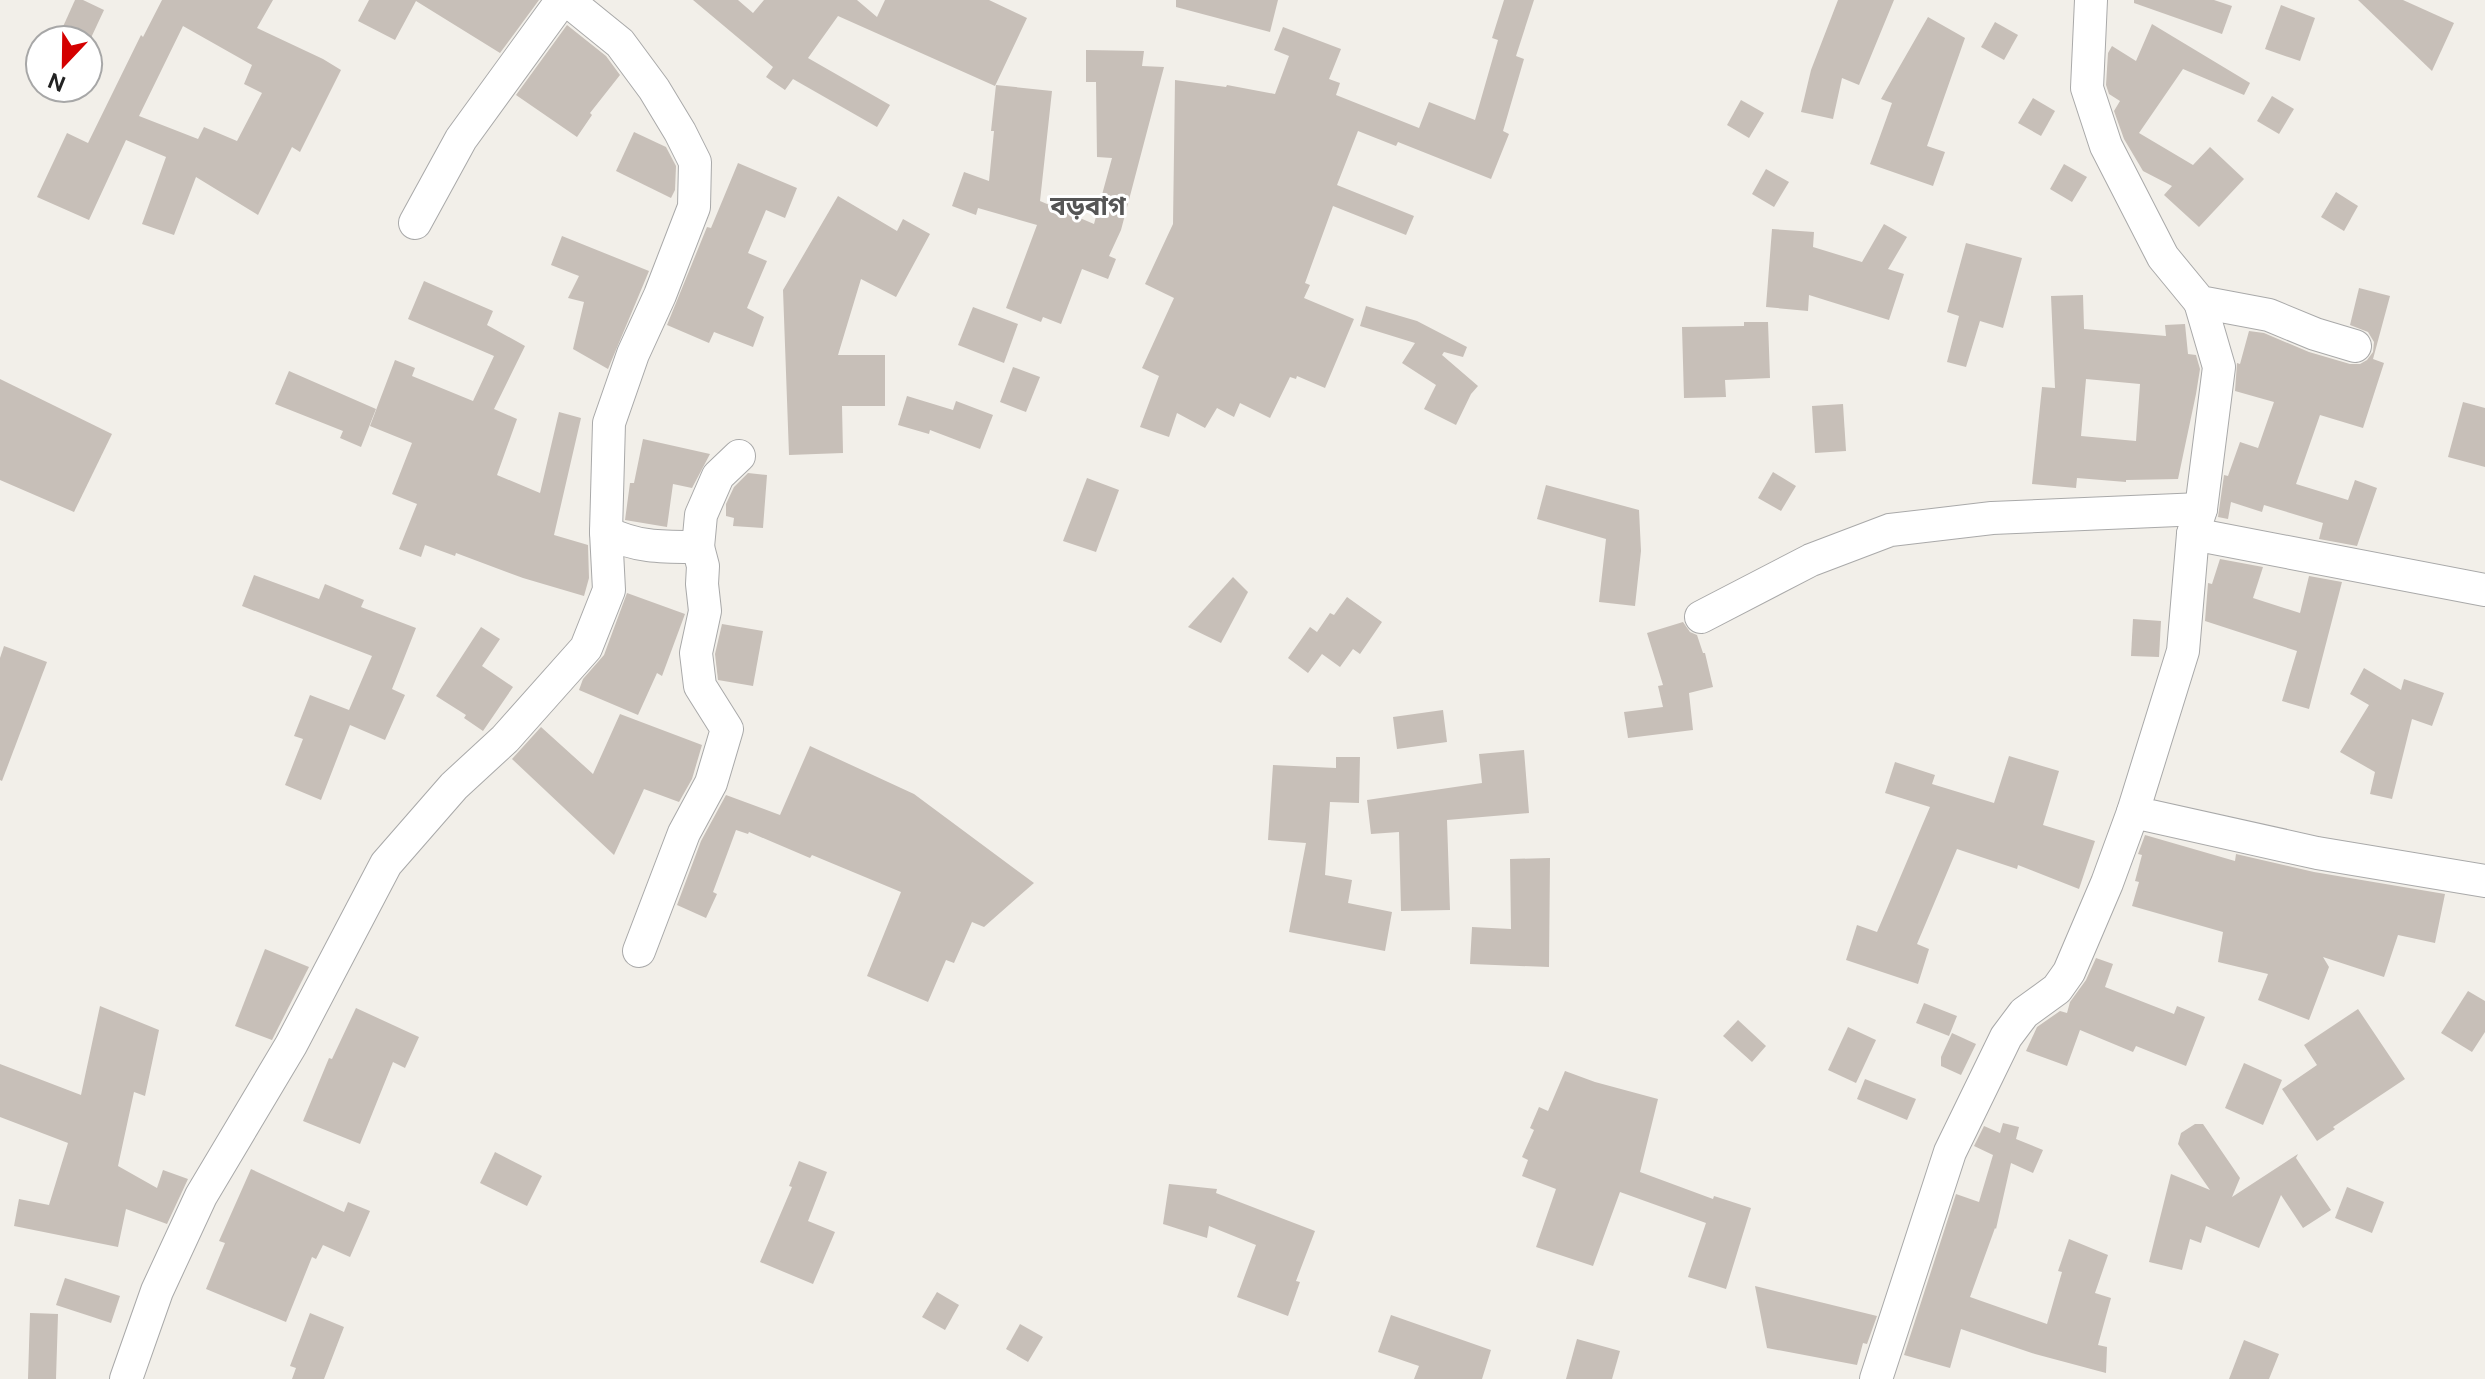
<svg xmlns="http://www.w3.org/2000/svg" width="2485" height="1379" font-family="'DM Sans','Noto Sans Bengali',sans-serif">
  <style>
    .building { fill: #c7bfb8; fill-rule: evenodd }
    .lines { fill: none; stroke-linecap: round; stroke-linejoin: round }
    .minor-casing { stroke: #a9a9a9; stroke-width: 34 }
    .minor { stroke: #fff; stroke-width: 32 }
    .labels { text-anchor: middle; stroke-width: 6; stroke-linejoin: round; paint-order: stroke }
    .quarter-label { font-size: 26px; font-weight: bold; fill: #555; stroke: #fff }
  </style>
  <rect width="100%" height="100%" fill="#f2efe9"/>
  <g class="building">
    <path d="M 75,0 L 83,0 L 104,10 L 90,40 L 57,40 Z"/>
    <path d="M 162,0 L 273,0 L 257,28 L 323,59 L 341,70 L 300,152 L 292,147 L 258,215 L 196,177 L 174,235 L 142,224 L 166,157 L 126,140 L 89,220 L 37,197 L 67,133 L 88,143 L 141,35 L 143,37 ZM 183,26 L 252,65 L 244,84 L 262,93 L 237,141 L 204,127 L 198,139 L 139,116 Z"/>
    <path d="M 369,0 L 539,0 L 500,53 L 416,1 L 395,40 L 358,21 Z"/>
    <path d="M 693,0 L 738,0 L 753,13 L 764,0 L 857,0 L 877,17 L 885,0 L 989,0 L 1027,18 L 995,86 L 838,16 L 808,58 L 890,105 L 877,127 L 793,79 L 785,90 L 766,77 L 773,67 Z"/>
    <path d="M 1176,0 L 1278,0 L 1270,32 L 1176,7 Z"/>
    <path d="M 1504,0 L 1534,0 L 1516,56 L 1524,59 L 1503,131 L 1509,134 L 1491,179 L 1398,142 L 1396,146 L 1358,131 L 1337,185 L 1414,216 L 1406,235 L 1333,206 L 1305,283 L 1310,285 L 1304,298 L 1354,319 L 1325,388 L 1297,376 L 1296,379 L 1290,377 L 1270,418 L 1240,403 L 1234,417 L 1217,408 L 1205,428 L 1177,413 L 1169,437 L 1140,427 L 1159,376 L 1142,368 L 1174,298 L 1145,284 L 1173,224 L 1175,80 L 1226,87 L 1227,85 L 1275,94 L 1289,56 L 1274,50 L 1283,27 L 1341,49 L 1329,79 L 1340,83 L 1336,95 L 1419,128 L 1429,102 L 1475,120 L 1498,40 L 1492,38 Z"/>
    <path d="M 1838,0 L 1894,0 L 1859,85 L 1842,78 L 1833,119 L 1801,112 L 1811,70 Z"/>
    <path d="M 2134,0 L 2214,0 L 2232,6 L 2222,34 L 2134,3 Z"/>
    <path d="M 2358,0 L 2403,0 L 2454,23 L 2432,71 Z"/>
    <path d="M 2281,5 L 2315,18 L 2300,61 L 2265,49 Z"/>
    <path d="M 1928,17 L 1965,38 L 1927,146 L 1945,152 L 1933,186 L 1870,164 L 1892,103 L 1881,99 Z"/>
    <path d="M 1995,22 L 2018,35 L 2004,60 L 1981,47 Z"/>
    <path d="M 2152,24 L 2250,83 L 2244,95 L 2183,69 L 2139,133 L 2193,165 L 2210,147 L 2244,179 L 2199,227 L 2164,195 L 2172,186 L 2143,171 L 2124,139 L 2114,111 L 2120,101 L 2109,94 L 2106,85 L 2108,53 L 2112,46 L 2136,61 Z"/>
    <path d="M 567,25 L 606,56 L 620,75 L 590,113 L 592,115 L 577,137 L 516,95 Z"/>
    <path d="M 1086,50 L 1144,51 L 1142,66 L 1164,67 L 1121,230 L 1109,256 L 1116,259 L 1108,279 L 1082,269 L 1061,324 L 1043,317 L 1041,322 L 1006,308 L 1037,225 L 978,208 L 976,215 L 952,206 L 964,172 L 989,181 L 994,131 L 991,131 L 996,85 L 1052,91 L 1040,201 L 1094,224 L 1112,158 L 1097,157 L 1096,82 L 1086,82 Z"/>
    <path d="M 2272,96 L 2294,109 L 2279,134 L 2257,121 Z"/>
    <path d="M 2033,98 L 2055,111 L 2041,136 L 2018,123 Z"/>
    <path d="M 1741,100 L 1764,113 L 1749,138 L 1727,125 Z"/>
    <path d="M 634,132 L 666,147 L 676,166 L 675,190 L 671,198 L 616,171 Z"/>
    <path d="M 738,163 L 797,188 L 785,218 L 766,210 L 748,253 L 767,261 L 747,308 L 764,317 L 753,347 L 714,332 L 709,343 L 667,325 L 707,227 L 711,228 Z"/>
    <path d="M 2064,164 L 2087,177 L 2072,202 L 2050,189 Z"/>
    <path d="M 1766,169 L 1789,182 L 1774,207 L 1752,194 Z"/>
    <path d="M 2336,192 L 2358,206 L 2344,231 L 2321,217 Z"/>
    <path d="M 838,196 L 897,231 L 903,219 L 930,234 L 896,297 L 861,279 L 838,355 L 885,355 L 885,406 L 842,406 L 843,453 L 789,455 L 783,290 Z"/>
    <path d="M 1884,224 L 1907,237 L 1888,269 L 1904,274 L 1889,320 L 1809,295 L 1808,311 L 1766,307 L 1772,229 L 1814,232 L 1813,247 L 1862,262 Z"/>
    <path d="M 562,236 L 649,271 L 608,369 L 573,349 L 584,302 L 568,298 L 579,276 L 551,265 Z"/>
    <path d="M 1966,243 L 2022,258 L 2003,328 L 1980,321 L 1966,367 L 1947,362 L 1959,316 L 1947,312 Z"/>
    <path d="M 424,281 L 493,311 L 487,325 L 525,346 L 494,409 L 517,419 L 497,475 L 540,493 L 559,412 L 581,418 L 554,535 L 588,545 L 589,578 L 584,596 L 523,578 L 456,553 L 455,556 L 425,545 L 421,557 L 399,549 L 417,504 L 392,494 L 412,443 L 370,426 L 395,360 L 415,368 L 412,376 L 473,401 L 494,356 L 408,319 Z"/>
    <path d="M 2359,288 L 2390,296 L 2373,359 L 2384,363 L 2363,428 L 2320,415 L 2296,484 L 2348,500 L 2355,480 L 2377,488 L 2357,546 L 2319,539 L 2323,523 L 2264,505 L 2262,512 L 2231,502 L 2228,519 L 2218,517 L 2224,475 L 2228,476 L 2240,442 L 2258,448 L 2274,402 L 2235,391 L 2237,363 L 2240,364 L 2249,331 L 2264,333 L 2309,352 L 2350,364 L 2360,364 L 2367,360 L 2373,352 L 2374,342 L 2368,332 L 2350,325 Z"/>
    <path d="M 2083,295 L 2084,329 L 2166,336 L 2165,325 L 2185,324 L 2188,354 L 2196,355 L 2200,369 L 2196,394 L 2178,479 L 2126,480 L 2126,482 L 2077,478 L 2076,488 L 2032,484 L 2042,387 L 2055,388 L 2051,296 ZM 2086,379 L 2140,384 L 2136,441 L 2081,436 Z"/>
    <path d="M 1366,306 L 1417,321 L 1467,347 L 1463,357 L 1444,352 L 1442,355 L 1478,386 L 1471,394 L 1456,425 L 1424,409 L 1436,385 L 1402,363 L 1415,343 L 1360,326 Z"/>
    <path d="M 973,307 L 1018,324 L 1004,363 L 958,345 Z"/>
    <path d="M 1744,322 L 1768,322 L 1770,378 L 1725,380 L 1726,397 L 1684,398 L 1682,327 L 1744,326 Z"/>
    <path d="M 1013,367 L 1040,377 L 1026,412 L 1000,402 Z"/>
    <path d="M 289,371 L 376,409 L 361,447 L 340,438 L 343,431 L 275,404 Z"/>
    <path d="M 0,379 L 112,434 L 74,512 L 0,480 Z"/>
    <path d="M 907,396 L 953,410 L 956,401 L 993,415 L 980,449 L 930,430 L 929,434 L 898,425 Z"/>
    <path d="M 2463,402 L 2485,408 L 2485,467 L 2448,457 Z"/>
    <path d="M 1843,404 L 1846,451 L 1815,453 L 1812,406 Z"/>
    <path d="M 643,439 L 710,454 L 692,488 L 673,484 L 667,527 L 625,520 L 630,483 L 634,483 Z"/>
    <path d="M 1773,472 L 1796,486 L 1781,511 L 1758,498 Z"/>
    <path d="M 748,473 L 767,475 L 763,528 L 733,526 L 734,518 L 726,516 L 726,504 L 734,487 Z"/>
    <path d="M 1087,478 L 1119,490 L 1096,552 L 1063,541 Z"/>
    <path d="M 1546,485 L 1639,510 L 1641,551 L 1635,606 L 1599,602 L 1606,539 L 1537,519 Z"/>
    <path d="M 2220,559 L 2263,567 L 2253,598 L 2300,613 L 2309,576 L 2342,582 L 2309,709 L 2282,701 L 2297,651 L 2205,621 L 2208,583 L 2212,584 Z"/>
    <path d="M 254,575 L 319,599 L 325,584 L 364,600 L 361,607 L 416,628 L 392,689 L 405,695 L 385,740 L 350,725 L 321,800 L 285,785 L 303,739 L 294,736 L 310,695 L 349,710 L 372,656 L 242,606 Z"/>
    <path d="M 1233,577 L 1248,592 L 1221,643 L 1188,627 Z"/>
    <path d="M 627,593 L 685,614 L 662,676 L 657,673 L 638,715 L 579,690 L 583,679 L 604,655 Z"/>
    <path d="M 1347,597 L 1382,622 L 1360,654 L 1353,649 L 1340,667 L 1322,654 L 1308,673 L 1288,658 L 1310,627 L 1317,632 L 1330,613 L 1334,615 Z"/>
    <path d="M 2133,619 L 2161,621 L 2159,657 L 2131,656 Z"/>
    <path d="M 1683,622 L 1690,632 L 1697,635 L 1703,653 L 1705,653 L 1713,687 L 1689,693 L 1693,730 L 1628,738 L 1624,712 L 1663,707 L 1658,686 L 1663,685 L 1647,633 Z"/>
    <path d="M 722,624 L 763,631 L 753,686 L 718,680 L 715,654 Z"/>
    <path d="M 481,627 L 500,639 L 482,666 L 513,687 L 483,731 L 464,718 L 466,715 L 436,696 Z"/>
    <path d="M 4,646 L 47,662 L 2,781 L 0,780 L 0,658 Z"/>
    <path d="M 2364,668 L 2401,690 L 2404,679 L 2444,693 L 2432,726 L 2412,719 L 2392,799 L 2370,794 L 2375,772 L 2340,752 L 2369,705 L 2350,694 Z"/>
    <path d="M 1443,710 L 1447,742 L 1397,749 L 1393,717 Z"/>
    <path d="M 620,714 L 702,745 L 692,779 L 679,802 L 644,789 L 614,855 L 512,759 L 541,727 L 593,774 Z"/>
    <path d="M 810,746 L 914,794 L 1034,883 L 984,927 L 972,922 L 954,963 L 946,960 L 928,1002 L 867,976 L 901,892 L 812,855 L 810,858 L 749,832 L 748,834 L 736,830 L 713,892 L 717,894 L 706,918 L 677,905 L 701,841 L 726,795 L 780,815 Z"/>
    <path d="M 1524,750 L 1529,813 L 1447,820 L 1450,910 L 1401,911 L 1399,832 L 1371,834 L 1367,800 L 1482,783 L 1479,754 Z"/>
    <path d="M 2009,756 L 2059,771 L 2043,825 L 2095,841 L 2079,889 L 2018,865 L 2017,869 L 1957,849 L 1917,944 L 1929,949 L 1918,984 L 1846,960 L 1857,925 L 1877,932 L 1930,807 L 1885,793 L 1895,762 L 1935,775 L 1932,784 L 1994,803 Z"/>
    <path d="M 1336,757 L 1360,757 L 1359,803 L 1330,802 L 1325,875 L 1352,880 L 1348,903 L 1392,912 L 1385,951 L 1289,932 L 1306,843 L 1268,840 L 1273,765 L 1336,768 Z"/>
    <path d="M 2145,835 L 2235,861 L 2236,854 L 2314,872 L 2445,894 L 2435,943 L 2398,935 L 2384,977 L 2323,957 L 2329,967 L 2309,1020 L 2258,1000 L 2268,974 L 2218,962 L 2223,932 L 2132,906 L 2139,882 L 2135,881 L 2142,855 L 2138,854 Z"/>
    <path d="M 1550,858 L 1549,967 L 1470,964 L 1472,927 L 1511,929 L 1510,859 Z"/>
    <path d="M 265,949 L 309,967 L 272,1040 L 235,1026 Z"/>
    <path d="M 2096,958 L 2113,964 L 2105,987 L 2174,1014 L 2177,1006 L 2205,1017 L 2186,1066 L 2136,1046 L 2133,1052 L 2080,1030 L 2067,1066 L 2026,1051 L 2037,1027 L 2060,1011 L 2067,1013 L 2070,1002 L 2086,980 Z"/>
    <path d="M 2468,991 L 2485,1001 L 2485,1032 L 2472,1052 L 2441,1033 Z"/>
    <path d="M 1924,1003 L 1957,1016 L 1949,1036 L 1916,1023 Z"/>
    <path d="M 100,1006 L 159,1030 L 145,1096 L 134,1092 L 118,1166 L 157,1188 L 163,1170 L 188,1179 L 167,1224 L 126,1209 L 118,1247 L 14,1226 L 19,1199 L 49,1205 L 68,1143 L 0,1117 L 0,1064 L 81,1095 Z"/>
    <path d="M 356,1008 L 419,1037 L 405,1068 L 393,1062 L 360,1144 L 303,1121 L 329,1058 L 332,1059 Z"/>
    <path d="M 2358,1009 L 2405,1079 L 2333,1127 L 2335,1129 L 2317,1141 L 2282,1089 L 2317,1065 L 2304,1045 Z"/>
    <path d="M 1738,1020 L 1766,1046 L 1752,1062 L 1723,1036 Z"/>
    <path d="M 1848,1027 L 1876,1040 L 1856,1083 L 1828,1070 Z"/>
    <path d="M 1952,1033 L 1976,1044 L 1961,1075 L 1941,1066 L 1941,1057 Z"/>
    <path d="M 2244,1063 L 2282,1080 L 2263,1125 L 2225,1108 Z"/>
    <path d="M 1565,1071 L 1595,1082 L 1658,1099 L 1640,1172 L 1713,1199 L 1714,1196 L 1751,1208 L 1726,1289 L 1688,1277 L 1706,1223 L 1620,1192 L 1593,1266 L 1536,1247 L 1556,1189 L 1522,1176 L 1528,1160 L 1522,1157 L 1534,1130 L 1530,1128 L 1539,1107 L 1548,1111 Z"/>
    <path d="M 1865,1079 L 1916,1099 L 1907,1120 L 1857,1099 Z"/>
    <path d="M 2003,1123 L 2019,1127 L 2016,1139 L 2043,1150 L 2033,1173 L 2011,1163 L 1996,1229 L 1995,1228 L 1970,1297 L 2047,1324 L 2062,1272 L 2058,1271 L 2069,1239 L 2108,1255 L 2095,1293 L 2111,1298 L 2098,1345 L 2107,1347 L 2106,1373 L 2035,1354 L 1961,1329 L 1950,1368 L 1904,1355 L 1956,1194 L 1979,1202 L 1993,1155 L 1974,1146 L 1984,1126 L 2000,1133 Z"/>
    <path d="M 2195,1124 L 2203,1124 L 2240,1178 L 2232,1197 L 2298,1154 L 2296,1158 L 2331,1210 L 2303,1228 L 2281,1195 L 2259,1248 L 2206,1226 L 2201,1243 L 2190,1239 L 2182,1270 L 2149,1262 L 2171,1174 L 2210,1190 L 2178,1144 L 2181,1133 Z"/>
    <path d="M 495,1152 L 542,1176 L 527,1206 L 480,1183 Z"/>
    <path d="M 799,1161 L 827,1172 L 808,1221 L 835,1232 L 813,1284 L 760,1262 L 792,1187 L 789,1186 Z"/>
    <path d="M 251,1169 L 344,1212 L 348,1202 L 370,1211 L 350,1257 L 323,1245 L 316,1259 L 312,1257 L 286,1322 L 206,1289 L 225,1243 L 219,1241 Z"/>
    <path d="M 1169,1184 L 1217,1189 L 1216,1193 L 1315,1231 L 1296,1281 L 1300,1282 L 1288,1316 L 1237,1297 L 1256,1245 L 1209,1226 L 1207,1238 L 1163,1224 Z"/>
    <path d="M 2347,1187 L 2384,1202 L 2372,1233 L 2335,1218 Z"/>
    <path d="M 65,1278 L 120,1296 L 111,1323 L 56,1305 Z"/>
    <path d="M 1755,1286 L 1877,1316 L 1867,1344 L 1863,1343 L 1857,1365 L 1767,1348 Z"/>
    <path d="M 937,1292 L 959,1305 L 945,1330 L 922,1317 Z"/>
    <path d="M 30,1313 L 58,1314 L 56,1379 L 28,1379 Z"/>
    <path d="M 310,1313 L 344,1327 L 324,1379 L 292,1379 L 296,1368 L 290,1366 Z"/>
    <path d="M 1391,1315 L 1491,1350 L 1482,1379 L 1414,1379 L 1419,1366 L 1378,1352 Z"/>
    <path d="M 1020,1324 L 1043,1337 L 1028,1362 L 1006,1349 Z"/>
    <path d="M 1577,1339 L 1620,1351 L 1612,1379 L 1566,1379 Z"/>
    <path d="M 2244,1340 L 2279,1354 L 2269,1379 L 2229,1379 Z"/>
  </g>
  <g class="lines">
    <defs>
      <g id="minor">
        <path d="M 2091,0 L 2087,88 L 2106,146 L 2163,257 L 2200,302 L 2269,315 L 2315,334 L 2355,346"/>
        <path d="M 415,223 L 461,139 L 562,0"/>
        <path d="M 2200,302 L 2219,367 L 2201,509 L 2193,534 L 2183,651 L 2133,812 L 2317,853 L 2485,881"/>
        <path d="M 606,532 C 637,548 664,547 698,547 L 701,515 L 718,476 L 739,456"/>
        <path d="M 2193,534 L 2485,590"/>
        <path d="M 1701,617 L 1811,560 L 1890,530 L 1992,518 L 2201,509"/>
        <path d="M 639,951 L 684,833 L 711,783 L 727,729 L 700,686 L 696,653 L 705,611 L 702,584 L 703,566 L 698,547"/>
        <path d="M 126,1379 L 157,1291 L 201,1196 L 291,1045 L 386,864 L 454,786 L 505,739 L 586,648 L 609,590 L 606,532 L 609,423 L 633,354 L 660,295 L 694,207 L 695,162 L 680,132 L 654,89 L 620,43 L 567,0"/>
        <path d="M 1876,1379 L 1950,1152 L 2006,1037 L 2024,1013 L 2057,989 L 2069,972 L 2107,883 L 2133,812"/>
      </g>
    </defs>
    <use href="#minor" class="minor-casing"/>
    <use href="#minor" class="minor"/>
  </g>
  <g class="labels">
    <g class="quarter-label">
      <text x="1088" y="215">বড়বাগ</text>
    </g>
  </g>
  <g transform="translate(64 64) rotate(202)"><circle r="38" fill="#ffffff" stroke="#a7a7a7" stroke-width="2"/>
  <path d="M0-6L14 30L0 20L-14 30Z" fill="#d40000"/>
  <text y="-12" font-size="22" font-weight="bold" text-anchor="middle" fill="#222222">N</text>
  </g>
</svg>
